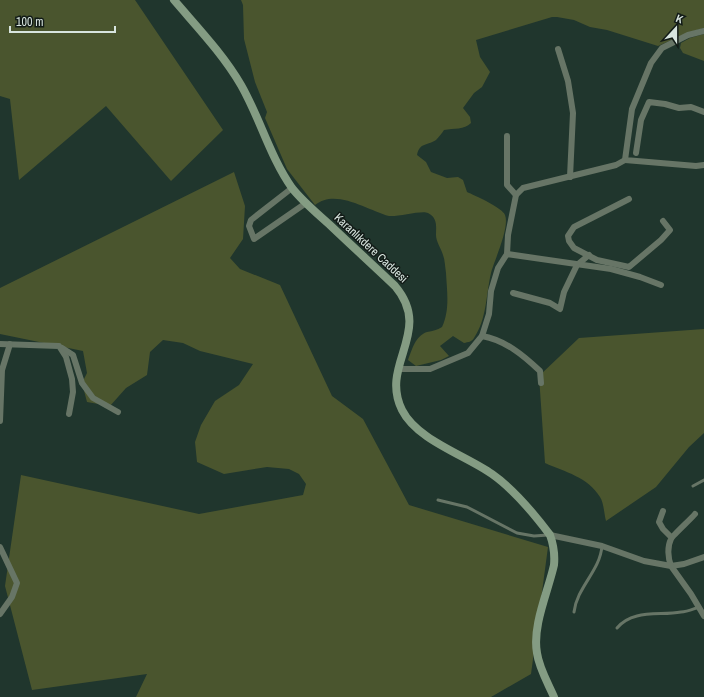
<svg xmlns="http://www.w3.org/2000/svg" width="704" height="697" font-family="'Archivo Narrow',sans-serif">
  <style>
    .green { fill: #4a552e }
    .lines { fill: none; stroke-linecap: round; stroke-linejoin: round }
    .service { stroke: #677566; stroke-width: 3 }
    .minor { stroke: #677566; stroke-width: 6 }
    .secondary { stroke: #849c83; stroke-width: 8 }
    .labels { text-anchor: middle; stroke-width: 3; stroke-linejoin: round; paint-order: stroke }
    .street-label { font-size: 12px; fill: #d8e5df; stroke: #121b17 }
  </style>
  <rect width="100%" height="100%" fill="#20362d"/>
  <g class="green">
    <path d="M 0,0 L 135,0 L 223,130 L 171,181 L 106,106 L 19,180 L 10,99 L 0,96 Z"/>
    <path d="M 241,0 L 704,0 L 704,28 L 690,32 L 658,46 L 607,30 L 590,27 L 574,20 L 557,17 L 552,17 L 476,40 L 480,57 L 490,72 L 482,87 L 474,93 L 463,108 L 470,117 L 471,123 C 464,130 454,128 444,130 C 442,133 439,137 436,140 C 427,146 420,142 417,155 L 426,162 L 431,172 L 447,178 L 458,177 L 463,180 L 467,192 C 474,195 503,208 505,215 C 510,227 494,261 491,273 C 486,294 487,319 474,338 C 472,342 468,342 464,343 L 453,336 L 440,346 L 449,356 L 441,360 L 416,366 L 408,360 C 412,350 415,336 427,332 C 433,331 437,330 442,327 C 450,310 447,292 446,273 C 445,267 445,260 443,255 C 441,248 436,242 436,235 C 436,227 438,218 428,213 C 422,210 398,217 389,216 C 367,210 336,188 315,205 L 287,169 L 265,118 L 267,112 L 255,82 L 244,39 L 243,5 Z"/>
    <path d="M 704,34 L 704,61 L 683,53 L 680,48 L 681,43 L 690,38 Z"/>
    <path d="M 234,172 L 245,206 L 243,239 L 230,258 L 240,269 L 280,285 L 332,396 L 363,419 L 409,505 L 548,547 L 531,674 L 491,697 L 136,697 L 147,674 L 32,690 L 5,586 L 21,475 L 199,514 L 303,495 L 306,484 L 299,474 L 289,469 L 267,467 L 224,474 L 197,462 L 195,442 L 201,425 L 215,401 L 239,385 L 253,364 L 200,351 L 183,343 L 163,340 L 150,352 L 147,375 L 126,388 L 110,406 L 87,402 L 82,383 L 87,373 L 83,351 L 0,334 L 0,288 Z"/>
    <path d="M 704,329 L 704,433 L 689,447 L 656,487 L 606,521 C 604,514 604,503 600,497 C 588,477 565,472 545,463 L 539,376 L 579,338 Z"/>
  </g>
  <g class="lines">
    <g class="service">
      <path d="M 693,486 L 704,480"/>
      <path d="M 438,500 L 467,507 L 517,533 L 534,536 L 548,535"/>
      <path d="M 574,612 C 577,587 600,571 602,546"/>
      <path d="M 617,628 C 633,609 659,616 681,612 C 687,612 693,609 699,607"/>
    </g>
    <g class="minor">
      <path d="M 704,31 L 688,35 L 662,48 L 651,63 L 632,109 L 625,160 L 696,166 L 704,165"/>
      <path d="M 558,49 L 568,81 L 573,113 L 570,177"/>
      <path d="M 507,136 L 507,185 L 516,195"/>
      <path d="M 636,153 L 641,120 L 649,102 L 665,104 L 679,108 L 691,107 L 704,112"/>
      <path d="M 292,188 L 251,220 L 249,226 L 254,239 L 306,203"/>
      <path d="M 629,199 L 574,227 L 568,236 L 569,241 L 574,248 L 597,260 L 629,267 L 661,240 L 670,230 L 663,221"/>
      <path d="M 507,254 L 508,235 L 516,195 L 523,188 L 616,165 L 625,160"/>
      <path d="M 513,293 L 550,303 L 560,309 L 564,292 L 577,265 L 589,255"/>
      <path d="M 482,336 C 505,340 523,355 540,371 L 541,383"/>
      <path d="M 0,344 L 59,346 L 66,357 L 72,379 L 73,392 L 69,414"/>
      <path d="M 62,348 L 73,355 L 82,383 L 93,398 L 118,412"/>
      <path d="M 398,369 L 430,369 L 468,353 L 482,336 L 489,314 L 491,291 L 498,268 L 507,254 L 611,269 L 640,277 L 661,285"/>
      <path d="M 0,421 L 2,370 L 10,344"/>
      <path d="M 663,511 L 659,522 L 663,529 L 671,537"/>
      <path d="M 695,514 C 691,519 672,536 671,539 C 667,547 668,558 671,566 L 684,564 L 704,557"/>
      <path d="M 550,535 L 602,546 L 644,561 L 671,566 L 691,594 L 704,616"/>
      <path d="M 0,547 L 17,583 L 12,597 L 0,614"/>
    </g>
    <path class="secondary" d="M 174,0 C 197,27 223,54 241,85 C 260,118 270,157 292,188 C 303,202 318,214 331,226 C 352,246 374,266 395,286 C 434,332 379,364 402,410 C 417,440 465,455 492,474 C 512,488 535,515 550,535 C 554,546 555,554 554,565 C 548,592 532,626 537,653 C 539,668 548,683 554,697"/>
  </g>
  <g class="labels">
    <g class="street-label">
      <text transform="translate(371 248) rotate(43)" y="4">Karanlıkdere Caddesi</text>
    </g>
  </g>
  <g transform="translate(676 28) rotate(21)" stroke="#121b17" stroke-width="3" paint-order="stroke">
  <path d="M0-3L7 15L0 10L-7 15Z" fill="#d8e5df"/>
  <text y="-6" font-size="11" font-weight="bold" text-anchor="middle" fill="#d8e5df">K</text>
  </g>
  <path d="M10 26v6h105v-6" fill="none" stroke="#d8e5df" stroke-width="2"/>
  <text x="16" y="26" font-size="12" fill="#d8e5df" stroke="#121b17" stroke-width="3" paint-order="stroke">100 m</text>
</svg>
